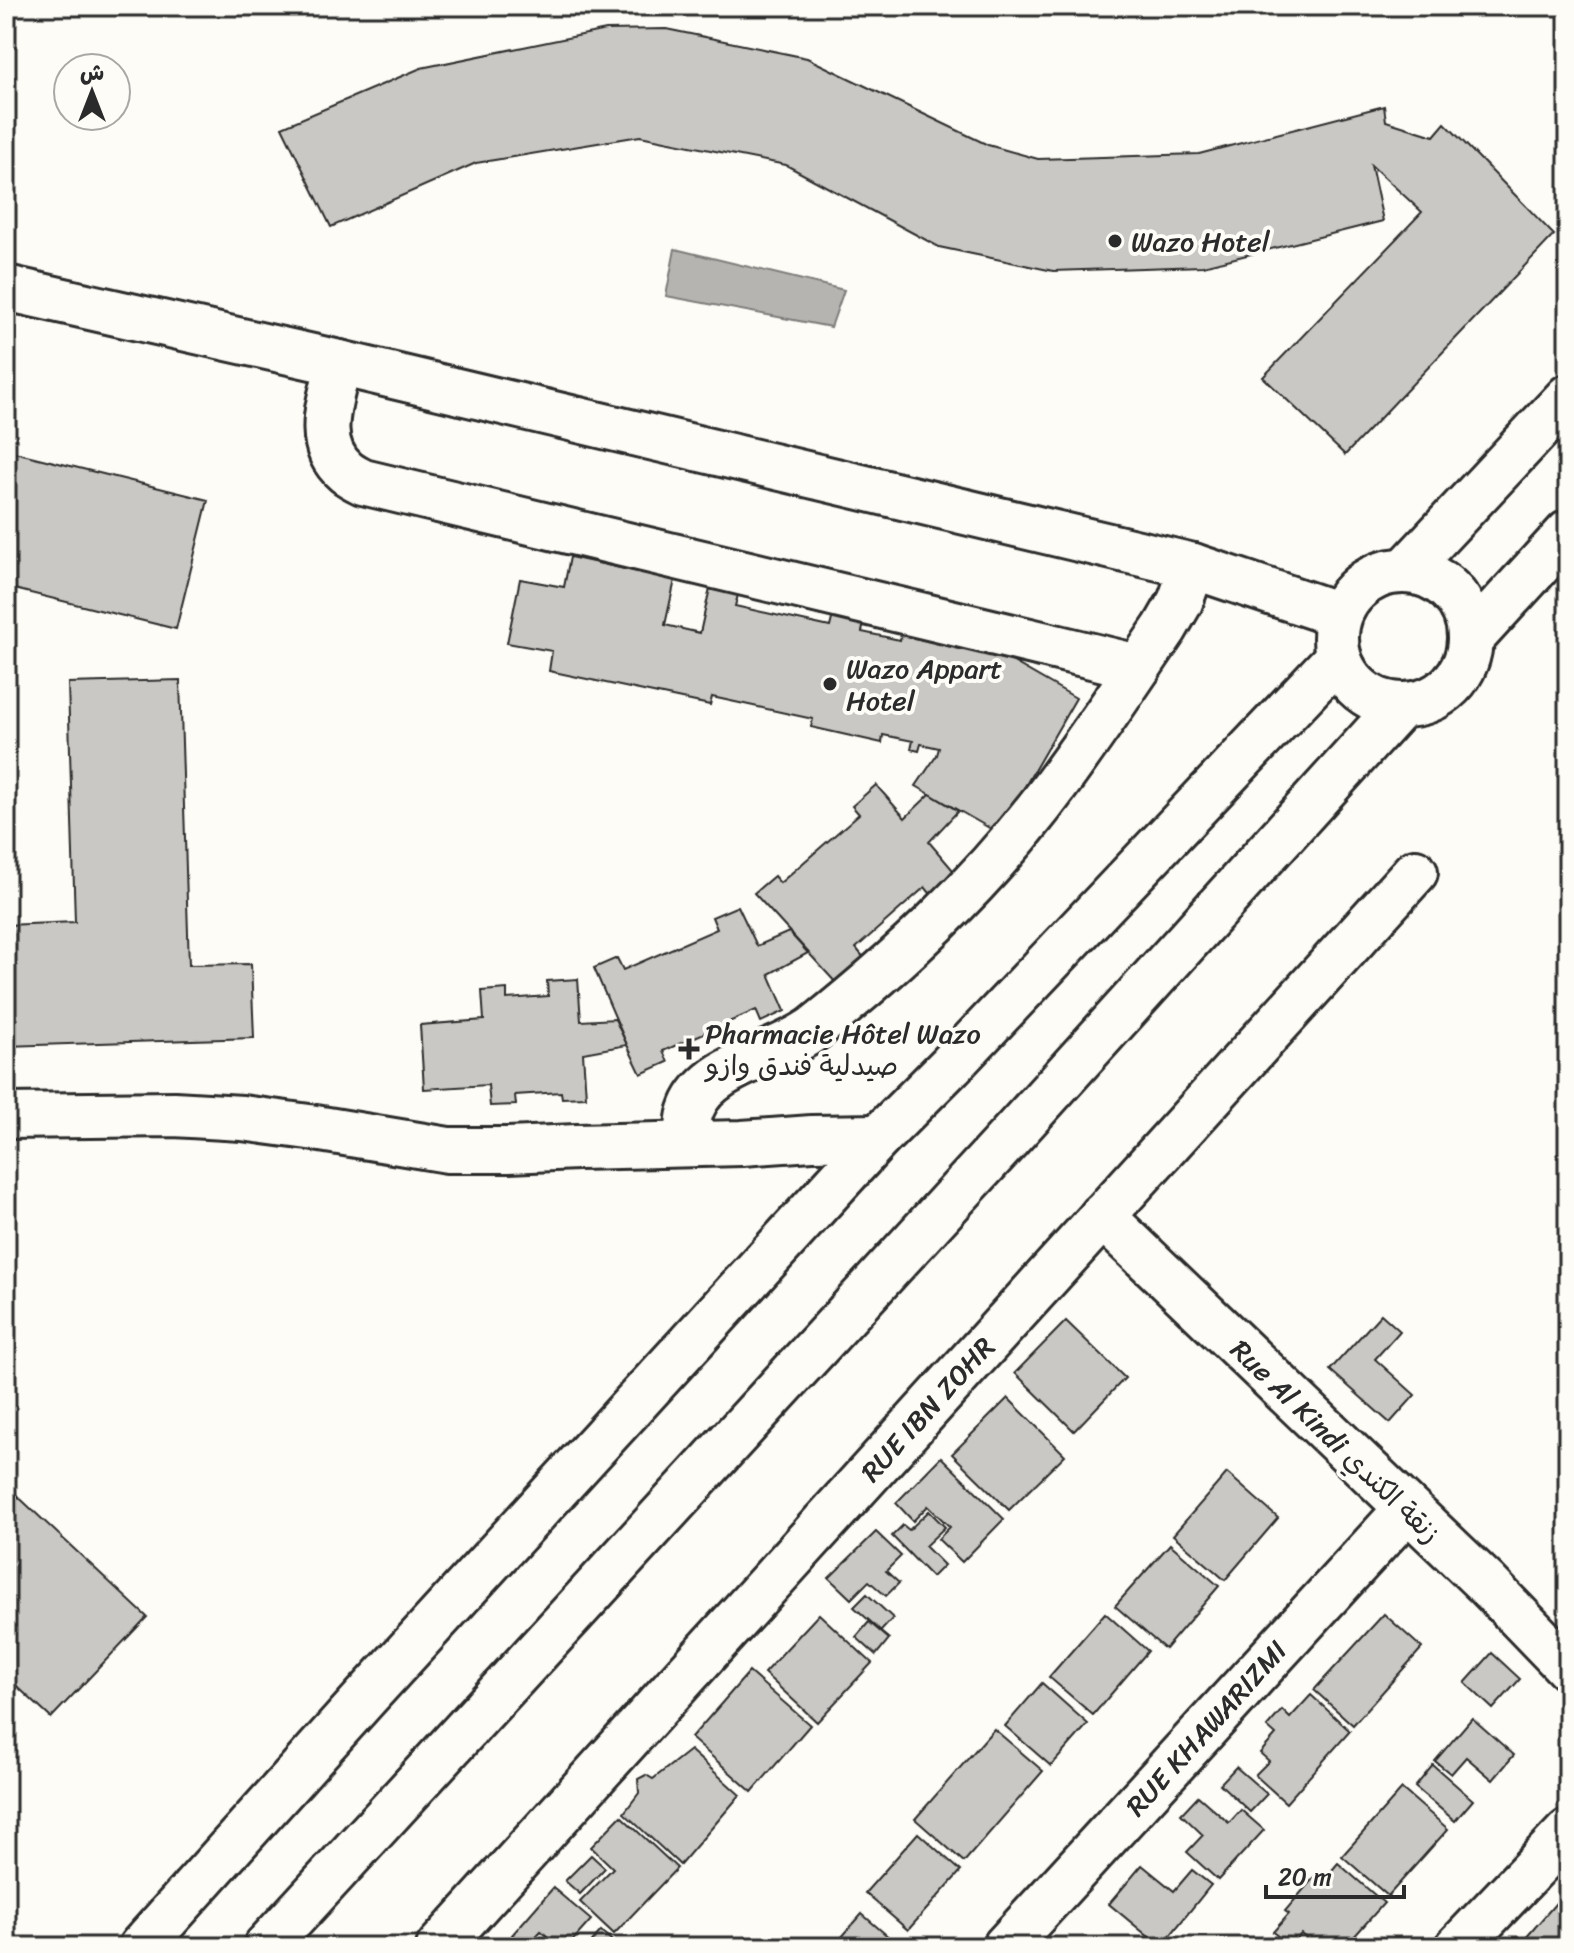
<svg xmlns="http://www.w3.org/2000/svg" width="1574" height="1953" font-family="Sriracha,'Playpen Sans Arabic',sans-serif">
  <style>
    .water { fill: #b5b4b1; stroke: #7e7d7b; stroke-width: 2 }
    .building { fill: #c9c8c4; stroke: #2b2b2b; stroke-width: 2 }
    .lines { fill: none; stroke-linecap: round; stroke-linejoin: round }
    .minor-casing { stroke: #2b2b2b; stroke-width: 50 }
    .primary-casing { stroke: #2b2b2b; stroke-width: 50 }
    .minor { stroke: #fdfcf7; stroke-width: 44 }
    .primary { stroke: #fdfcf7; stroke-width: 44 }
    .poi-dot { fill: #2b2b2b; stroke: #fdfcf7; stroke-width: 3 }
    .labels { text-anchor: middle; stroke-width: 8; stroke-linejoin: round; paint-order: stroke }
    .poi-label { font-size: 28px; fill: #2b2b2b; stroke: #fdfcf7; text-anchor: start }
    .street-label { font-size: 28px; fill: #2b2b2b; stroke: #fdfcf7 }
  </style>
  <rect width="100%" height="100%" fill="#fdfcf7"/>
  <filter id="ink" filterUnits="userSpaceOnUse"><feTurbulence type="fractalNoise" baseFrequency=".0125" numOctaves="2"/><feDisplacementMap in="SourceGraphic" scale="16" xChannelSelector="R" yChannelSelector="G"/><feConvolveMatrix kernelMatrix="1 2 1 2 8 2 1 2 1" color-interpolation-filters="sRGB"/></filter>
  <g filter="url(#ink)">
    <path class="water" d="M 675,249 L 844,290 L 831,327 L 666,296 Z"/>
    <g class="building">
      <path d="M 666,29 L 807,58 L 988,145 L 1038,159 L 1199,154 L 1384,106 L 1386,121 L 1434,136 L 1445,123 L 1554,235 L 1345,455 L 1263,377 L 1422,212 L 1371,165 L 1383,221 L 1203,266 L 1053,271 L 939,247 L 786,165 L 640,136 L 476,163 L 331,227 L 282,127 L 421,68 L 606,30 Z"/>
      <path d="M 6,450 L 208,500 L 176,629 L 6,587 Z"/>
      <path d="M 570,557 L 675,580 L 665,625 L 700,633 L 710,588 L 738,595 L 735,606 L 830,627 L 833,615 L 864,622 L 862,632 L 900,640 L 902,631 L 994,651 L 1076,698 L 998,833 L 916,786 L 937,755 L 939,748 L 921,744 L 919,751 L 911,749 L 913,741 L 883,735 L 882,743 L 811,727 L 813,719 L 712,697 L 710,705 L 549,671 L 552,651 L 507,643 L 520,579 L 564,587 Z"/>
      <path d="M 180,680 L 189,965 L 251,964 L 254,1038 L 6,1046 L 6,925 L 75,922 L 68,683 Z"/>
      <path d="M 876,785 L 905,818 L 930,794 L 958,811 L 929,842 L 958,876 L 934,898 L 925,887 L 856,948 L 865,959 L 837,984 L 754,893 L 774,876 L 780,883 L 859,814 L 852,806 Z"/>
      <path d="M 738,906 L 757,946 L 789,932 L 808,953 L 769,974 L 785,1011 L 761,1022 L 756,1010 L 663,1051 L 668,1062 L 641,1074 L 627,1045 L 594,968 L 617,958 L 623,970 L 717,929 L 712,917 Z"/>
      <path d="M 578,979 L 581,1021 L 615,1019 L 627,1045 L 583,1053 L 586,1097 L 562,1098 L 561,1092 L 515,1095 L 516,1105 L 490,1106 L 488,1085 L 424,1089 L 420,1025 L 484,1020 L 482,991 L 507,989 L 507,999 L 548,996 L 547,981 Z"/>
      <path d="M 1381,1314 L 1400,1331 L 1375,1359 L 1415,1395 L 1390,1423 L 1330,1370 Z"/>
      <path d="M 1066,1321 L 1125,1378 L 1074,1431 L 1015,1373 Z"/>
      <path d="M 1008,1398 L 1065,1455 L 1009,1510 L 952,1454 Z"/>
      <path d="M 941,1457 L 1004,1519 L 962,1562 L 938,1539 L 950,1527 L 928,1506 L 913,1521 L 896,1503 Z"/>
      <path d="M 1227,1473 L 1278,1518 L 1225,1580 L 1173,1535 Z"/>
      <path d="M 11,1490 L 147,1617 L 51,1718 L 6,1676 L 6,1494 Z"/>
      <path d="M 929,1511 L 945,1527 L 925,1546 L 944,1565 L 932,1577 L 892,1536 L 903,1525 L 909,1530 Z"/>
      <path d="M 876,1532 L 901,1556 L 886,1571 L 899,1583 L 886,1596 L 869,1581 L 851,1599 L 829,1578 Z"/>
      <path d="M 1170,1544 L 1219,1586 L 1165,1649 L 1115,1606 Z"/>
      <path d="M 867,1594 L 893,1618 L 881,1631 L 854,1607 Z"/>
      <path d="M 1105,1613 L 1148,1651 L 1093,1715 L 1049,1677 Z"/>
      <path d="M 819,1614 L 872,1663 L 817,1722 L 764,1673 Z"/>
      <path d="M 1384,1614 L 1422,1648 L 1353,1725 L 1314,1690 Z"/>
      <path d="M 869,1622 L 889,1639 L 876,1655 L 856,1637 Z"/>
      <path d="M 1492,1653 L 1520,1679 L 1493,1709 L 1465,1683 Z"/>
      <path d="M 749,1672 L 810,1725 L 752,1792 L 691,1738 Z"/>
      <path d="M 1042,1683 L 1088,1724 L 1051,1766 L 1005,1726 Z"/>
      <path d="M 1311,1695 L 1350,1731 L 1286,1803 L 1255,1775 L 1269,1761 L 1260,1753 L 1276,1735 L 1267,1727 L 1282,1710 L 1290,1718 Z"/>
      <path d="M 1472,1718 L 1514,1755 L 1493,1780 L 1466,1757 L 1451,1774 L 1435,1761 Z"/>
      <path d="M 994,1729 L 1043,1771 L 964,1862 L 915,1819 Z"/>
      <path d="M 690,1750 L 740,1795 L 680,1865 L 624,1813 L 639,1793 L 638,1779 L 646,1775 L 653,1779 Z"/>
      <path d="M 1433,1765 L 1473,1800 L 1455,1821 L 1415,1787 Z"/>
      <path d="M 1236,1767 L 1267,1794 L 1250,1812 L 1220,1784 Z"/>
      <path d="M 1402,1789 L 1448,1829 L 1388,1896 L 1342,1856 Z"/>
      <path d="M 1198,1796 L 1229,1823 L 1241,1810 L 1264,1830 L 1218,1880 L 1187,1852 L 1203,1835 L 1181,1814 Z"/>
      <path d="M 621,1816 L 677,1868 L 614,1934 L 580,1902 L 613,1868 L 591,1847 Z"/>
      <path d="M 918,1833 L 961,1871 L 908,1930 L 865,1893 Z"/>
      <path d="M 591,1855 L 605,1868 L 580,1894 L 565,1881 Z"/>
      <path d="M 1338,1863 L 1384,1903 L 1345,1947 L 1316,1947 L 1301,1934 L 1290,1947 L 1273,1932 L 1289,1914 L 1285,1911 L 1316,1875 L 1323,1881 Z"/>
      <path d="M 1142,1865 L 1174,1891 L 1192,1870 L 1211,1885 L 1161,1947 L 1109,1904 Z"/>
      <path d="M 553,1888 L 591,1920 L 567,1947 L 560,1947 L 541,1931 L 526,1947 L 512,1935 Z"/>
      <path d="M 1568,1889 L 1568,1947 L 1534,1947 L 1525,1939 Z"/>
      <path d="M 862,1914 L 890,1938 L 882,1947 L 833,1947 Z"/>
      <path d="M 601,1931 L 619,1947 L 587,1947 Z"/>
    </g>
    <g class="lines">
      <defs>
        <g id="minor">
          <path d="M 6,288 L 339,363 L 1193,566 L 1339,615"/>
          <path d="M 339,363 C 331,399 312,443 346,472 C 351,476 357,479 363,482 L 1138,667"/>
          <path d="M 6,1116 L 174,1114 L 242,1118 L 309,1127 L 448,1150 L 508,1150 L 577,1147 L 742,1143 L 812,1138 L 879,1137"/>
          <path d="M 689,1144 C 688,1132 687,1120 692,1108 C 709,1064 781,1055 816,1027 C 898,961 975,890 1040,806 C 1084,749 1124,688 1165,628 L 1180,602 L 1193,566"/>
          <path d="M 1102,1216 L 1487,1584 L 1568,1668"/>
          <path d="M 439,1947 L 1415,872"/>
          <path d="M 1005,1947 L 1407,1509"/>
          <path d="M 1458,1947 L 1568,1832"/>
        </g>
        <g id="primary">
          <path d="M 1405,571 L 1568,397"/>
          <circle cx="1403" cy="638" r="67"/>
          <path d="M 1470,640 L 1568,533"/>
          <path d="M 141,1947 L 365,1698 L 879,1137 L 951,1065 L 1338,657"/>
          <path d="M 266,1947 L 1006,1141 L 1401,705"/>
        </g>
      </defs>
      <use href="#minor" class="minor-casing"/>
      <use href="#primary" class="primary-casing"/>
      <use href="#minor" class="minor"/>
      <use href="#primary" class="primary"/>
    </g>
  </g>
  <g class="poi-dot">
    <circle cx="1115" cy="241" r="8"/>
    <circle cx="830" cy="684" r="8"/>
    <path d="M685 1037h8v8h8v8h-8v8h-8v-8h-8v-8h8z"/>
  </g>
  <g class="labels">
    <g class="poi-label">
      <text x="1131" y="251">Wazo Hotel</text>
      <text x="846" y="678">Wazo Appart<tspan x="846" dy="32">Hotel</tspan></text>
      <text x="705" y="1043">Pharmacie Hôtel Wazo<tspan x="705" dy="32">صيدلية فندق وازو</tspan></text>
    </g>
    <g class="street-label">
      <text transform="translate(927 1409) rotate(-48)" y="10">RUE IBN ZOHR</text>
      <text transform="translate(1336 1441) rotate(44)" y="10">Rue Al Kindi زنقة الكندي</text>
      <text transform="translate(1206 1728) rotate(-48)" y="10">RUE KHAWARIZMI</text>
    </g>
  </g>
  <rect width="1574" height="1953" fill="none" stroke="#fdfcf7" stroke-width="32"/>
  <rect x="16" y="16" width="1542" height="1921" fill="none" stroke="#2b2b2b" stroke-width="3" filter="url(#ink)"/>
  <g transform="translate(92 92)"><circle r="38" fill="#fdfcf7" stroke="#a9a8a5" stroke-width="2"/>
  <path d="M0-6L14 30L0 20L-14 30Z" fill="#2b2b2b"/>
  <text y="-12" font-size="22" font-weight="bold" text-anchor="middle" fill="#2b2b2b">ش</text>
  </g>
  <path d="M1266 1885v12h138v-12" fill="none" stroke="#2b2b2b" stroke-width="4"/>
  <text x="1278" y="1885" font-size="24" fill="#2b2b2b" stroke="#fdfcf7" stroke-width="6" paint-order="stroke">20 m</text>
</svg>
